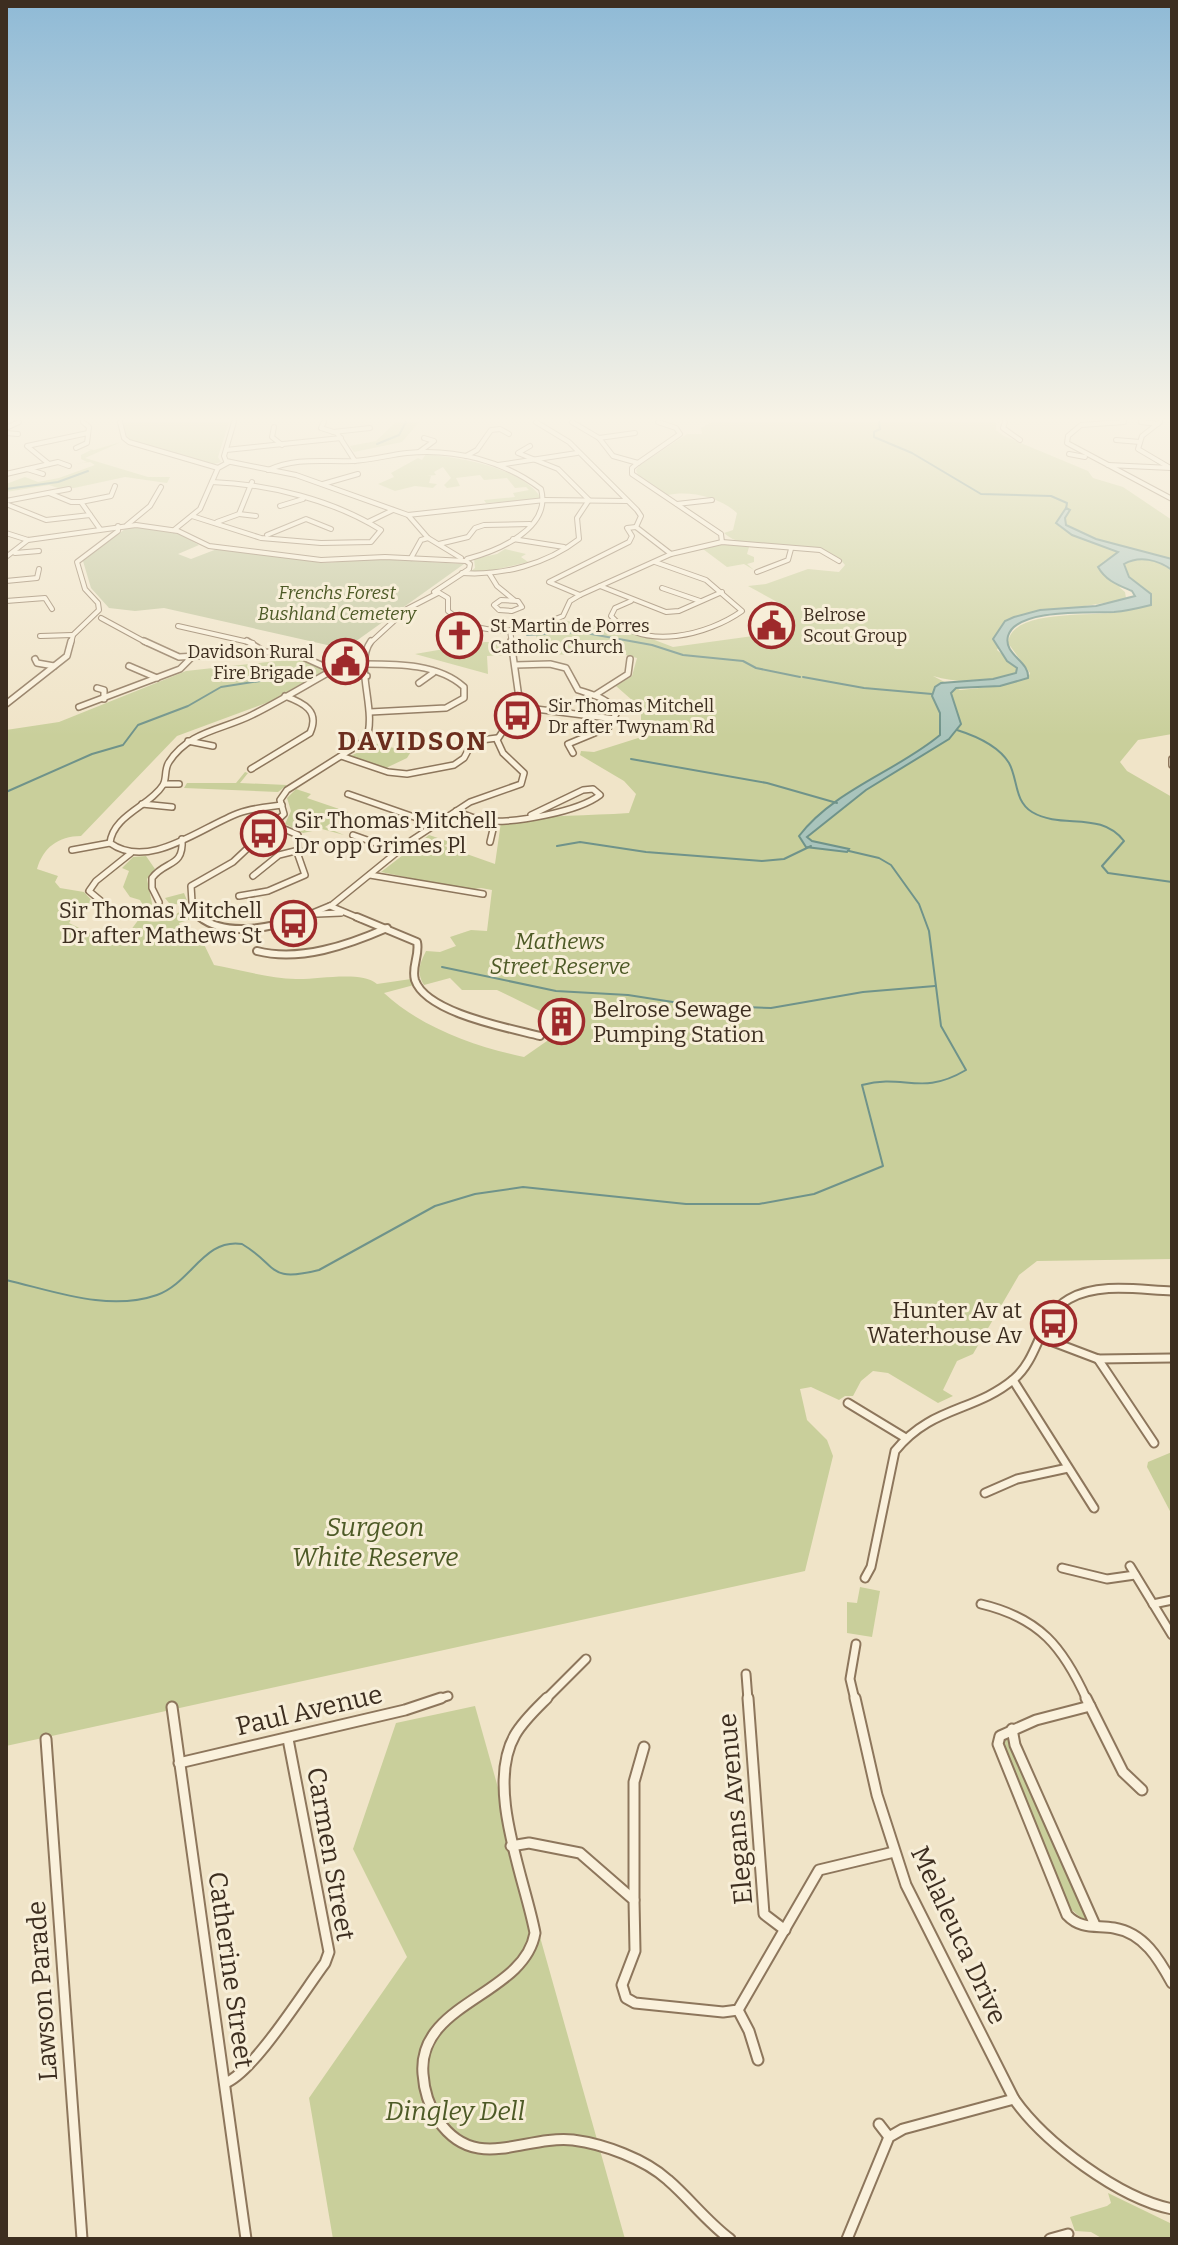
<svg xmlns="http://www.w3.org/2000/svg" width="1178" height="2245" font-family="Bitter,serif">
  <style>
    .green { fill: #c9cf9b }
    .cemetery { fill: #bfc49a }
    .water { fill: #a9c4bc; stroke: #6f938a; stroke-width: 2 }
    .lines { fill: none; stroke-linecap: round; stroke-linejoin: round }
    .stream { stroke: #6f938a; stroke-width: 2 }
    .minor-far4-casing { stroke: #8d765c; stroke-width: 6 }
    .minor-far3-casing { stroke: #8d765c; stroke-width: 8 }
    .minor-far2-casing { stroke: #8d765c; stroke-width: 10 }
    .minor-far1-casing { stroke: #8d765c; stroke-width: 11 }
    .minor-casing { stroke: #8d765c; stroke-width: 13 }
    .minor-far4 { stroke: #faf1dc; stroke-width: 4 }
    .minor-far3 { stroke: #faf1dc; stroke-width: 5 }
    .minor-far2 { stroke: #faf1dc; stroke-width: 6 }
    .minor-far1 { stroke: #faf1dc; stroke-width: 7 }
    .minor { stroke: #faf1dc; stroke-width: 9 }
    .labels { text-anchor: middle; stroke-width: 6; stroke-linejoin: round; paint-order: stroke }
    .far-park-label { font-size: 18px; font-style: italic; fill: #4d5a26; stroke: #f7eed8 }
    .far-poi-label { font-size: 18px; fill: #3d2e20; stroke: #f7eed8; text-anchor: start }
    .poi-label { font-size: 22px; fill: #3d2e20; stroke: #f7eed8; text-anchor: start }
    .park-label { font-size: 22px; font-style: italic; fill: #4d5a26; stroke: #f7eed8 }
    .far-district-label { font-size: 26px; font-weight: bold; letter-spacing: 2px; fill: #6b2e1e; stroke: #f7eed8 }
    .near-park-label { font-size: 26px; font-style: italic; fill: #4d5a26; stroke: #f7eed8 }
    .near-street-label { font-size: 26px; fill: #3d2e20; stroke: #f7eed8 }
  </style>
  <rect width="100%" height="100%" fill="#f0e4c8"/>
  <g class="green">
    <path d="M 123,422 L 229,422 L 218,457 L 221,462 L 211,465 L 132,441 L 127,437 Z"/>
    <path d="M 396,422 L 419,422 L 402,442 L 354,452 L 350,446 L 376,441 Z"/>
    <path d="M 712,422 L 996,422 L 996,430 L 1004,436 L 1088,471 L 1093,478 L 1123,487 L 1172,520 L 1172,559 L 1096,539 L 1066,525 L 1066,508 L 1060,527 L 1072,535 L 1119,552 L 1103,562 L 1132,591 L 1119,587 L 1125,592 L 1126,598 L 1136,598 L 1014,617 L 997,650 L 1018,668 L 1016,673 C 989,682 959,684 933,676 L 960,690 L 1000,686 L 1028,678 L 1030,673 L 1008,643 C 1011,607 1097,618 1124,611 C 1133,608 1143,599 1151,594 L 1129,577 L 1124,562 L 1146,557 L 1172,570 L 1172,734 L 1138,740 L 1120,762 L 1127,771 L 1172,797 L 1172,1259 L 1037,1261 L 1019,1275 L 973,1354 L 957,1361 L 943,1390 L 953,1396 L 938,1403 L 888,1373 L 873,1371 L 861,1381 L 853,1396 L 845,1396 L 839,1400 L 811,1387 L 800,1389 L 807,1420 L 827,1440 L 833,1456 L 805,1571 L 6,1746 L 6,730 L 59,722 L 186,671 L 304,658 L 326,670 L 269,702 L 177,736 L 81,836 C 58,836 43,848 37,869 L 58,876 L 55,882 L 60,888 L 84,892 L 95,904 L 76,913 L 69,923 L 112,944 L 128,934 L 139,919 C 159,926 171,919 187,906 L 169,903 L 165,898 L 184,893 L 194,918 L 179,923 L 181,928 L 178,932 L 200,936 L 214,965 C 240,970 269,978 296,979 C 316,980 361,970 377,984 L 411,979 L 414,985 L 384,993 C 420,1027 476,1047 524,1057 L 557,1034 L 582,1026 L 569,1020 L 567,1015 L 540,1011 L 497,990 L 462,990 L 450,978 L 424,985 C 416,973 420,963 426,951 L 440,952 L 456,946 L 450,937 L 471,930 L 487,931 L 492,890 L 481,888 L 468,890 L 381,872 L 429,835 L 450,842 L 444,846 L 495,864 L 501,822 C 543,815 586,816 629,813 L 636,794 L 624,781 L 580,755 L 581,751 L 594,752 L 654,733 L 656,725 L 641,724 L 641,708 L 616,686 L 632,676 L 637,658 L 610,651 L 576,655 L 519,653 L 517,643 L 538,643 L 535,632 L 564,620 L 583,625 L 618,626 L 673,647 L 790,631 L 782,625 L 792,619 L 781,612 L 790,609 L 748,586 L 766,584 L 808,569 L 839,572 L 845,565 C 817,529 756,561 724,533 L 733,530 L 737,513 C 720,497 690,490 667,495 L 638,475 L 636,470 L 640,465 L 687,434 L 702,434 L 701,428 Z"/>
    <path d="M 121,442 L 85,458 L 148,477 L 170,477 L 167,483 L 125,477 L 74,488 L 61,489 L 49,485 L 6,492 L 6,484 L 25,477 L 38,482 L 59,478 L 95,465 L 90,462 L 75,464 L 87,462 L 81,459 L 81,455 L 91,450 L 84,448 L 94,450 Z"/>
    <path d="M 426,454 C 461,458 522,467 542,499 L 486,503 L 484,500 L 515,497 L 513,493 L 529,490 L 526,487 L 515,488 L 507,478 L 484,480 L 480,475 L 456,478 L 460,486 L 447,488 L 444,485 L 451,478 L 443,467 L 434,472 L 436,475 L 427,476 L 431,476 L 429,483 L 437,484 L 433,488 L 415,486 L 395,491 L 378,484 L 394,477 L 391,473 L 418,458 L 422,460 Z"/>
    <path d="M 725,544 L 749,547 L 747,554 L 754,557 L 754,562 L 747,564 L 754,570 L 744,564 L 727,567 L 703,549 Z"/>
    <path d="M 505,549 L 526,554 L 521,557 L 528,562 L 481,573 L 470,572 L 475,568 L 474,559 L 497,554 Z"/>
    <path d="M 485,642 L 507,642 L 509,655 L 487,656 L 488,674 L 415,654 Z"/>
    <path d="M 387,740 L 391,740 L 387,747 L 412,750 L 407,758 L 386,768 L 350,756 L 379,743 L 385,745 Z"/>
    <path d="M 245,772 L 248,773 L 240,783 L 287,785 L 278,792 L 184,788 L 187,783 L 236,783 Z"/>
    <path d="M 296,789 L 311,794 L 307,798 L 348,812 L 325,827 L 344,835 L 322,829 L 303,833 L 285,824 L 291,811 L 287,798 Z"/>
    <path d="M 146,856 L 155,869 L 147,879 L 153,908 L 145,909 L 140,900 L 130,897 L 123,887 L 129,871 L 122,868 L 133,857 Z"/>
    <path d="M 1172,1452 L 1172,1515 L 1147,1467 L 1148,1462 Z"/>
    <path d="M 860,1587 L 880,1591 L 872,1637 L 847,1633 L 847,1602 L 857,1603 Z"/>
    <path d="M 475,1706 L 625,2239 L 333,2239 L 309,2098 L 407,1957 L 353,1849 L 396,1723 Z"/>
    <path d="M 1004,1738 L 1011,1740 L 1087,1918 L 1086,1922 L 1066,1905 L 1002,1743 Z"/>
    <path d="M 1108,2193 L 1172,2224 L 1172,2239 L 1103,2239 L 1091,2232 L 1075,2231 L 1070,2217 L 1107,2206 L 1111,2203 Z"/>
  </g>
  <path class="cemetery" d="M 129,526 L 177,532 L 199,545 L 178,554 L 191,559 L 217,549 L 324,563 L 378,559 L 464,564 L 345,649 L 164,608 L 135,611 L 109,608 L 91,588 L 83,561 Z"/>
  <path class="water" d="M 1066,508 L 1070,510 L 1065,518 L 1066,525 L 1096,539 L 1172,559 L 1172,570 C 1158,560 1140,555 1124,564 L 1129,577 L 1151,594 L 1151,605 C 1139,608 1127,611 1114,612 C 1091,613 1016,608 1008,636 C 1003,655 1030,661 1028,678 L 1000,686 L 956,688 L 951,693 L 961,724 L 949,739 L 866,790 L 807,837 L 812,841 L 849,849 L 847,852 L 806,847 L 799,836 C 834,790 897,771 940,735 L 940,713 L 932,696 L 935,687 L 941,683 L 993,679 L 1016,673 L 1017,668 L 1007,661 L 993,639 L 1005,621 L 1014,617 L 1040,610 L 1096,606 L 1135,596 L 1132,591 C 1118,585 1106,581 1098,567 L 1118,552 L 1072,535 L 1056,523 Z"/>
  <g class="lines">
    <g class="stream">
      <path d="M 879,422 L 880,429 L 874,432 L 874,437 L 912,453 L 981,494 L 1051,496 L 1067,503 L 1066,509"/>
      <path d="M 377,444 L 399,435 L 406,422"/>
      <path d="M 6,489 L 58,482 L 88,471"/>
      <path d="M 527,635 L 580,632 L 652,645 L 683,655 L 743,661 L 756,668 L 800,677"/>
      <path d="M 803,677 L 864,688 L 932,694"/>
      <path d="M 957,730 C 976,736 998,745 1009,763 C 1018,779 1014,801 1032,812 C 1062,830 1100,810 1124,841 L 1102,866 L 1108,873 L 1172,882"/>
      <path d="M 631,759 L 767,783 L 837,803"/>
      <path d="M 6,792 L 92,754 L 123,745 L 138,725 L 188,706 L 221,687 L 279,678"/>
      <path d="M 557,846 L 580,842 L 646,852 L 762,861 L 784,859 L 811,846"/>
      <path d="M 442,967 L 556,991 L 628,995 L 692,1005 L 771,1008 L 863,992 L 935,986"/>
      <path d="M 6,1280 C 54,1291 108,1312 157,1295 C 191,1283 204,1238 242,1244 C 279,1266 267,1283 319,1270 L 435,1206 L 475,1194 L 523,1187 L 686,1204 L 759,1204 L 814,1194 L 883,1166 L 862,1085 C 905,1073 920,1097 966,1070 L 941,1026 L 929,931 L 919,904 L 891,865 L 879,858 L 849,851"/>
    </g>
    <defs>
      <g id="minor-far4">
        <path d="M 120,422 L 124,438 L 129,442 L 218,468"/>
        <path d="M 234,422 L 224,456 L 226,461 L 296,475 L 408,515 L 428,538 L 461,558"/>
        <path d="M 324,422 L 321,428 L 337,433 L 355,461"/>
        <path d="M 536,422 L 569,442 L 637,510 L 641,516 L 636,527"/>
        <path d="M 572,422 L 599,438 L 613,456 L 638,463"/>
        <path d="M 658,422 L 676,428 L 680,434 L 638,463 L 632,468 L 632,474 L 721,534 L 722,542"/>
        <path d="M 1005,422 L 1003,428 L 1020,440"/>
        <path d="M 1124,422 L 1081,425 L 1068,436 L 1067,443 L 1172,499"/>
        <path d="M 1141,422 L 1158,424"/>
        <path d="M 1160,422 L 1142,436 L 1138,449 L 1172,469"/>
        <path d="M 274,427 L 272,437 L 282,445"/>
        <path d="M 6,428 L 19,422"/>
        <path d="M 333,432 L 370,428"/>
        <path d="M 6,433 L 18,434"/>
        <path d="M 599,438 L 635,433"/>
        <path d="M 1116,440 L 1140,442"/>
        <path d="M 76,448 L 87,443 L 89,427 L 83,422"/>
        <path d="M 226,450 L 341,438"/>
        <path d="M 419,452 L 434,441 L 424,438"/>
        <path d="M 1069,454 L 1085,457"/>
        <path d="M 466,456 L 477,450 L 491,430 L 500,429 L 509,434"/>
        <path d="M 49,464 L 27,446 L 88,433"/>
        <path d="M 498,465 L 577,453"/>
        <path d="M 1108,465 L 1171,468"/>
        <path d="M 27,469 L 43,474"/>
        <path d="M 268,470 C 296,457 323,462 353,461 C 371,460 389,455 407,453 C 454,448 504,461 541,489 C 552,529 497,551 467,559"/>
        <path d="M 6,474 L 58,462 L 69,466"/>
        <path d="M 323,484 L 358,474"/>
        <path d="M 49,493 L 71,502 L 81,502 L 100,529"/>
        <path d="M 6,501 L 69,489"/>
        <path d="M 81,502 L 111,496 L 115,486"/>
        <path d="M 6,504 L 46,520 L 90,515"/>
        <path d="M 677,504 L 712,500"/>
        <path d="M 280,506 L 303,499"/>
        <path d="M 239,514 L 256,516"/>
        <path d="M 408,515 L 545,500 L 627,501"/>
        <path d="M 192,516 L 261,538 L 321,543 L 371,542 L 381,530 C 333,500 269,484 212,482"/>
        <path d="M 217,522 L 239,514 L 252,482"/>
        <path d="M 368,522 L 393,510"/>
        <path d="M 127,525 L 150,506 L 161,487"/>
        <path d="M 636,527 L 671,554"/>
        <path d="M 174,530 L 200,509 L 218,468 L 229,462"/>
        <path d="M 6,533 L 28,540 L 136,525 L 178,531 L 209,546 L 321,560 L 385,557 L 466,561"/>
        <path d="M 267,535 L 306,519 L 331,529"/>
        <path d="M 513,539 L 564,547"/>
        <path d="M 439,544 L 468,537 L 475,528 L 484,525 L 530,524"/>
        <path d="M 15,553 L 39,551"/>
        <path d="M 6,557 L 28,540"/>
        <path d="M 411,558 L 421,540 L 428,538"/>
        <path d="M 757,572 L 788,560 L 791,549"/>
        <path d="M 462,573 C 502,576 547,564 579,539 L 577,518 L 589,500 L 558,469 L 518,453 L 530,446"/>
        <path d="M 489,573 L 497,586 L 514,600"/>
        <path d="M 6,581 L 37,578 L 39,569"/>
        <path d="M 600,586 L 666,612 L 679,611 L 722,592"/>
        <path d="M 662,588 L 700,601"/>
        <path d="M 434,592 L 469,569 L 470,564 L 466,561"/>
        <path d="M 438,592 L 448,598 L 448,611 C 481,639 526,633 563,616 L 570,601 L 580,595 L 671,554 L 722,542 L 820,550 L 839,561"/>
        <path d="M 580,595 L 549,582 L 629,542 L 632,536 L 627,528 L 636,527"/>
        <path d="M 501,600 L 518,601 L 522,607 L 512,611 L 499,610 L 494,605 Z"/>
        <path d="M 6,601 L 45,598 L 52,609"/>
        <path d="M 631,601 L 615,608 L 611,616 C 644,652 708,635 742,611 L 706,580 L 655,562"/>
        <path d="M 101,618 L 147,643"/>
        <path d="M 178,626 L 253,643"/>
        <path d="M 510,631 L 512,643"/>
        <path d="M 40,636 L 73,635"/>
        <path d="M 71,643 L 73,635 L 99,610 L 98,603 L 85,589 L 77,562 L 118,531 L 118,526"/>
        <path d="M 370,643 L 407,609 L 438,593"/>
      </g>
      <g id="minor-far3">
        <path d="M 144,641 L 179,657 L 290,651 L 343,675 L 367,676"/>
        <path d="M 247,641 L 263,651"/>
        <path d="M 35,659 L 37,663 L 54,666"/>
        <path d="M 366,664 C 398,664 439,664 464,687 L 464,698 L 446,708 L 370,712"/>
        <path d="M 515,665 L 550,664 L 566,668 L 578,690 C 593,695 608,698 617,712 L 609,727 L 568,744 L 573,753"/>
        <path d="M 129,666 L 157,678"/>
        <path d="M 419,683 L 433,673"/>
        <path d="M 97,688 L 104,690 L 104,699"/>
        <path d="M 595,695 L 628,674 L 630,659"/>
        <path d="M 6,704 L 67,656 L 71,641"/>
        <path d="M 79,707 L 180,669 L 191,658"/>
        <path d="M 520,707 L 615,719"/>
        <path d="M 188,741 L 213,746"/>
        <path d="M 341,756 L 388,772 L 407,774 L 454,765 L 464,758 L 473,741 L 497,738"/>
        <path d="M 1172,759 L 1172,765"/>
        <path d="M 251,769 L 310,733 C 320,711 304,703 285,696"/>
        <path d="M 164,784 L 179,784"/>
        <path d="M 348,794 L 437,825"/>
        <path d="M 142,804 L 172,807"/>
        <path d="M 282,805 C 268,807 252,808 239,813 C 201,827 149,871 110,843 C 113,815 150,806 163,785 C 167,779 164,769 169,762 C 189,731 222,730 252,715 C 280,701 306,685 333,670"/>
        <path d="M 456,811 C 466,815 476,820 487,821 C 515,823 578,812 600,795 L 593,789 L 583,790 L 531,815"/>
        <path d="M 353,835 L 398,851"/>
        <path d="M 490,842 L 495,821"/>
        <path d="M 72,850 L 110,843"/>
        <path d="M 370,875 L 483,894"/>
        <path d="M 253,876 L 279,855 L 299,850"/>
        <path d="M 239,896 L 268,891 L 305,875 L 298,855 L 298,835 L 275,825"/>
        <path d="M 159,902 L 152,888 L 152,878 C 165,860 184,868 182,839"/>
        <path d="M 330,906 L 361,919"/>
        <path d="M 113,911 L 89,891 L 96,881 L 131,853"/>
        <path d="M 317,914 L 341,913"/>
        <path d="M 202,919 L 192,902 L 191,886 L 233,862 L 284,814 L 280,800 L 287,790 L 366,740 C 378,710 353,666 371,641"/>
        <path d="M 298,919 L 332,905 L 412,840 L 470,802 L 521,784 L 524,773 L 503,753 L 497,740 L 520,705 L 511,641"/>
      </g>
      <g id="minor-far2">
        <path d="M 200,917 C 228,939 275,926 305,917"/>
        <path d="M 357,917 L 417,942 C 420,955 411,967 415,980 C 426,1013 509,1028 540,1036"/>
        <path d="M 257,951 C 300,962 348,945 387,928"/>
      </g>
      <g id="minor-far1">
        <path d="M 1040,1337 L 1098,1359 L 1172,1358"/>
        <path d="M 1098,1359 L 1154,1443"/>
        <path d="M 1013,1380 L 1094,1508"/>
        <path d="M 848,1403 L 904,1437"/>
        <path d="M 985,1493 L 1017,1479 L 1068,1468"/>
        <path d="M 1130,1566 L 1172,1635"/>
        <path d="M 1062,1568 L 1107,1579 L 1135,1575"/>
        <path d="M 865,1578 L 871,1567 L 895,1451 C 931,1406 975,1412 1014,1379 C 1040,1357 1039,1316 1069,1299 C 1099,1282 1140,1290 1172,1291"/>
        <path d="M 981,1604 C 1040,1618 1063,1647 1087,1700"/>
        <path d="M 1153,1604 L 1172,1600"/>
        <path d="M 746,1674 L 748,1700"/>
        <path d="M 435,1700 L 448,1696"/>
        <path d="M 545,1700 L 586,1659"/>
        <path d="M 855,1700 L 850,1679 L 856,1644"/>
      </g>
      <g id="minor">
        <path d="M 547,1698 C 536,1709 523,1721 515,1735 C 485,1787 525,1879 535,1933 C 524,1996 417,2002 423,2074 C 424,2090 429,2106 438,2120 C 475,2174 523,2135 573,2140 C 604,2144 645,2159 668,2180 C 690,2199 707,2222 730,2239"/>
        <path d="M 748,1698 L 764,1914 L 785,1930"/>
        <path d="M 855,1698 L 877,1795 L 906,1885 L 1014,2099 C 1045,2143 1119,2198 1172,2209"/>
        <path d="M 1086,1698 L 1090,1706"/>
        <path d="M 172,1707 L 246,2239"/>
        <path d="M 1012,1729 L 1015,1745 L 1095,1925"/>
        <path d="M 46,1739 L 82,2239"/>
        <path d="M 179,1763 L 405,1710 L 441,1698"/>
        <path d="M 1142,1790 L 1123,1772 L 1090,1706 L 1036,1720 L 1000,1736 L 998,1744 L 1067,1915 C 1081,1930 1097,1925 1114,1928 C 1144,1933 1159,1959 1172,1983"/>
        <path d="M 511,1846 L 529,1843 L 580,1853 L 634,1900 L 635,1951 L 622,1985 L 626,1998 L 635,2003 L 723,2012 L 738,2010 L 819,1870 L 894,1852"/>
        <path d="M 634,1900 L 634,1782 L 644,1747"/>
        <path d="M 738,2010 L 749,2031 L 758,2060"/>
        <path d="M 225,2083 C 253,2073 304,1991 325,1963 L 329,1952 L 288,1739"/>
        <path d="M 879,2124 L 889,2137"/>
        <path d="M 847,2239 L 889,2137 L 903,2129 L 1014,2099"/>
        <path d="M 1050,2239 L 1068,2234"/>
      </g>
    </defs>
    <use href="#minor-far4" class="minor-far4-casing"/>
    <use href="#minor-far3" class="minor-far3-casing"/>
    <use href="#minor-far2" class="minor-far2-casing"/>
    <use href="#minor-far1" class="minor-far1-casing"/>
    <use href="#minor" class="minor-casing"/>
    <use href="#minor-far4" class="minor-far4"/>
    <use href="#minor-far3" class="minor-far3"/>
    <use href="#minor-far2" class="minor-far2"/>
    <use href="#minor-far1" class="minor-far1"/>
    <use href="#minor" class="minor"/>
  </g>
  <linearGradient id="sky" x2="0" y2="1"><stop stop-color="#8fbad6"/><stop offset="0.57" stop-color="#f8f3e6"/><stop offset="1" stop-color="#f8f3e6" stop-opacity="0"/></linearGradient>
  <rect width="1178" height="736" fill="url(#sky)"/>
  <defs>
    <symbol id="civic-ring" viewBox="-11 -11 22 22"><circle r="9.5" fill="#f7eed8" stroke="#9e2a2b" stroke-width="1.5"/><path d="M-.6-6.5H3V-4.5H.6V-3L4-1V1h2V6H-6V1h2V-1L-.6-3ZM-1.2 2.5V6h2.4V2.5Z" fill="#9e2a2b"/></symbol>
    <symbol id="church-ring" viewBox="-11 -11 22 22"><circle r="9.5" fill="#f7eed8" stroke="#9e2a2b" stroke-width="1.5"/><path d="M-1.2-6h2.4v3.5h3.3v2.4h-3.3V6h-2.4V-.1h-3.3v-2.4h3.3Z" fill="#9e2a2b"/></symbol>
    <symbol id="bus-ring" viewBox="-11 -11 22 22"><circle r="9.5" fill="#f7eed8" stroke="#9e2a2b" stroke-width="1.5"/><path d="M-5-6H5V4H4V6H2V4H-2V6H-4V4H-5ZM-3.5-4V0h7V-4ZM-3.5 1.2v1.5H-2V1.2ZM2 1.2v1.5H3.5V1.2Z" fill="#9e2a2b"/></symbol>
    <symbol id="building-ring" viewBox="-11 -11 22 22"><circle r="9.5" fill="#f7eed8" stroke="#9e2a2b" stroke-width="1.5"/><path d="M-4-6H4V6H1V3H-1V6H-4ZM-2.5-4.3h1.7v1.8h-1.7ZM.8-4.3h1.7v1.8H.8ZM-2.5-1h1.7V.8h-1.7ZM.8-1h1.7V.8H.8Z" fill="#9e2a2b"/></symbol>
  </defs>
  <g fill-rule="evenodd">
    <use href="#civic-ring" x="746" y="600" width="51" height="51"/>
    <use href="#church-ring" x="434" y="610" width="51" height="51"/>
    <use href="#civic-ring" x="320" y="636" width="51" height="51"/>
    <use href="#bus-ring" x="492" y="690" width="51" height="51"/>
    <use href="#bus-ring" x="238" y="808" width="51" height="51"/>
    <use href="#bus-ring" x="268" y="898" width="51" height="51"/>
    <use href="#building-ring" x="536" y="996" width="51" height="51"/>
    <use href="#bus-ring" x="1028" y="1298" width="51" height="51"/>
  </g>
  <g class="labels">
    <g class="far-park-label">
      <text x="337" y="599">Frenchs Forest<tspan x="337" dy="21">Bushland Cemetery</tspan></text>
    </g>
    <g class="far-poi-label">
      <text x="803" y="621">Belrose<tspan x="803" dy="21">Scout Group</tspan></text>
      <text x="490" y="632">St Martin de Porres<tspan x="490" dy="21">Catholic Church</tspan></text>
      <text x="314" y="658" text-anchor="end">Davidson Rural<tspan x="314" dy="21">Fire Brigade</tspan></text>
      <text x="548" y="712">Sir Thomas Mitchell<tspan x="548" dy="21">Dr after Twynam Rd</tspan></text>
    </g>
    <g class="poi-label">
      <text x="294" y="828">Sir Thomas Mitchell<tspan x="294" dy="25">Dr opp Grimes Pl</tspan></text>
      <text x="262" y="918" text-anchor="end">Sir Thomas Mitchell<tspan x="262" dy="25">Dr after Mathews St</tspan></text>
      <text x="593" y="1017">Belrose Sewage<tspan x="593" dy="25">Pumping Station</tspan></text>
      <text x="1022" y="1318" text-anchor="end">Hunter Av at<tspan x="1022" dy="25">Waterhouse Av</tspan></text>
    </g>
    <g class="park-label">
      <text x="560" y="949">Mathews<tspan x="560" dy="25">Street Reserve</tspan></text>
    </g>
    <g class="far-district-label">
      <text x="413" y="750">DAVIDSON</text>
    </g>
    <g class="near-park-label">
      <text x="375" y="1536">Surgeon<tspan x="375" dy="30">White Reserve</tspan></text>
      <text x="455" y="2120">Dingley Dell</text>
    </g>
    <g class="near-street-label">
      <text transform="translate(309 1710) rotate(-13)" y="9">Paul Avenue</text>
      <text transform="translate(735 1809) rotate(-95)" y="9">Elegans Avenue</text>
      <text transform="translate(331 1854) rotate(80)" y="9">Carmen Street</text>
      <text transform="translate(959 1935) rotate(65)" y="9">Melaleuca Drive</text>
      <text transform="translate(231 1970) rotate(82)" y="9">Catherine Street</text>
      <text transform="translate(42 1991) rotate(-94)" y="9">Lawson Parade</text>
    </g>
  </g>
  <rect width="1178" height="2245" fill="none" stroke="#3d2e20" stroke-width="16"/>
</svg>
